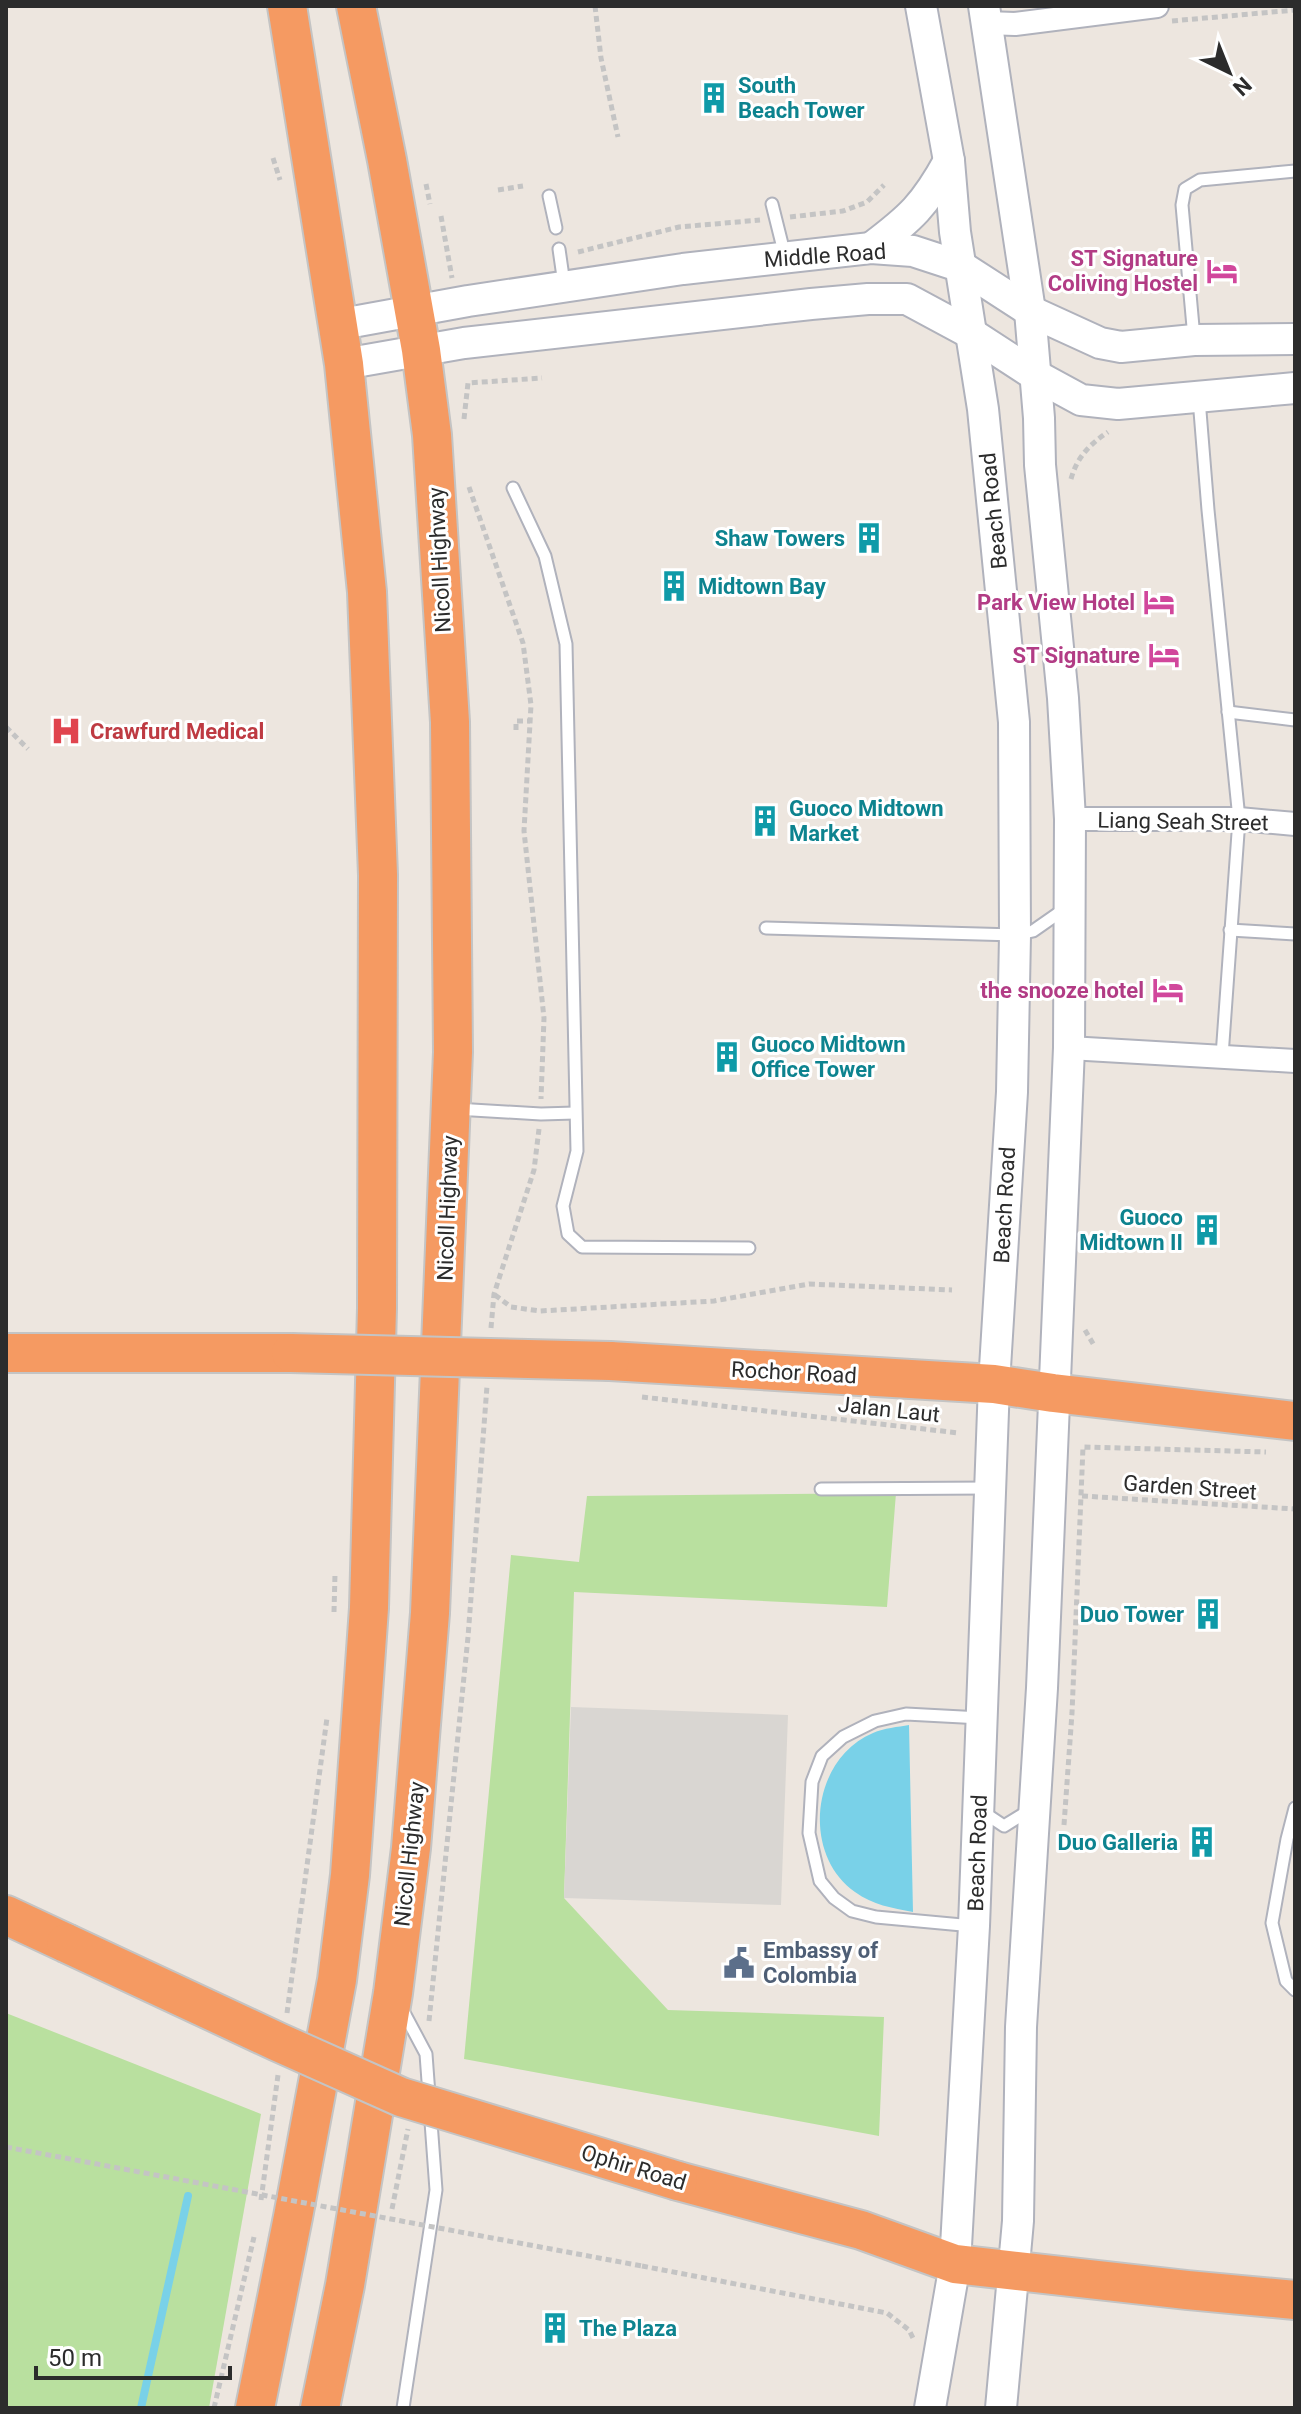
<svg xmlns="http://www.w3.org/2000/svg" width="1301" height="2414" font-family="Roboto,sans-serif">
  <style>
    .green { fill: #b9e09f }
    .plaza { fill: #d9d6d2 }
    .water { fill: #79d1e8 }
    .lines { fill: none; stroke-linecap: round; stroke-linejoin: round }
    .stream { stroke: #79d1e8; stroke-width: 8 }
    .lane-casing { stroke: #b0b2bc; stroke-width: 15 }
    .street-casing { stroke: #b0b2bc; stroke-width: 26 }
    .secondary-casing { stroke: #b0b2bc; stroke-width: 34 }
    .highway-casing { stroke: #c4c4c4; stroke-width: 42 }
    .path { stroke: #c4c4c4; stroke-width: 5; stroke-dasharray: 6 4; stroke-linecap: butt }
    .lane { stroke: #fff; stroke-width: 11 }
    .street { stroke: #fff; stroke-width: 22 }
    .secondary { stroke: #fff; stroke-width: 30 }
    .highway { stroke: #f59a62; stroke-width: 38 }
    .highway-bridge-casing { stroke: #c4c4c4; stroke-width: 42; stroke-linecap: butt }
    .path-bridge { stroke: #c4c4c4; stroke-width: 5; stroke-dasharray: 6 4; stroke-linecap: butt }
    .highway-bridge { stroke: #f59a62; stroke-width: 38 }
    .labels { text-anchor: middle; stroke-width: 6; stroke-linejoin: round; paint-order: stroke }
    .culture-label { font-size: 22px; font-weight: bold; fill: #0d838f; stroke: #fff; text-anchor: start }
    .street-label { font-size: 22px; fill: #2c2c2c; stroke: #fff }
    .hotel-label { font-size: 22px; font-weight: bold; fill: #b23c85; stroke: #fff; text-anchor: end }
    .health-label { font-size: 22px; font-weight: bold; fill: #be3a42; stroke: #fff; text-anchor: start }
    .service-label { font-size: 22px; font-weight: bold; fill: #4e5e75; stroke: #fff; text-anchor: start }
  </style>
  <rect width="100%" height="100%" fill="#ede6df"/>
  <g class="green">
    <path d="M 896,1493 L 887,1607 L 574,1592 L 564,1898 L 668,2010 L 884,2017 L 879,2136 L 464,2059 L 511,1555 L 579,1562 L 587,1496 Z"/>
    <path d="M 6,2013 L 261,2114 L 209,2408 L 6,2408 Z"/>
  </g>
  <path class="plaza" d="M 571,1707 L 788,1715 L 781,1905 L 564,1898 Z"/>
  <path class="water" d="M 909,1725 L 913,1912 C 892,1908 873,1905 855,1892 C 801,1854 811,1759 873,1733 C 884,1728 898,1727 909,1725 Z"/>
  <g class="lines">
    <path class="stream" d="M 141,2408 L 188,2196"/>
    <defs>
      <g id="lane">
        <path d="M 549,196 L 556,228"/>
        <path d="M 772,204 L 785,256"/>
        <path d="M 559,249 L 564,284"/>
        <path d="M 1194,338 L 1182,205 L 1185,189 L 1200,180 L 1295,171"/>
        <path d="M 1199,399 L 1208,510 L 1239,819 L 1222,1056"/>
        <path d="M 513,488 L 545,556 L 566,644 L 577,1151 L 563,1206 L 568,1234 L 582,1247 L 749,1248"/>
        <path d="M 1228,712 L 1295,720"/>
        <path d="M 766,928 L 1015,935 L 1033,931 L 1066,908"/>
        <path d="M 1230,930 L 1295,934"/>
        <path d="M 456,1109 L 541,1114 L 575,1113"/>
        <path d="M 821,1489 L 990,1488"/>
        <path d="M 1295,1808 L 1287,1839 L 1272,1923 L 1286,1981 L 1295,1990"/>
        <path d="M 983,1812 L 1004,1826 L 1030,1810"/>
        <path d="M 973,1926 L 876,1917 L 852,1911 L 834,1898 L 820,1881 L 809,1833 L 812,1782 L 822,1756 L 843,1737 L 875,1721 L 906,1714 L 981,1718"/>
        <path d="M 402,2009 L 426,2054 L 436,2190 L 403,2408"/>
      </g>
      <g id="street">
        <path d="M 986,23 L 1015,24 L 1157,6"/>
        <path d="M 1070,819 L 1239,819 L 1295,824"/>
        <path d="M 1069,1048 L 1295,1061"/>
      </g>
      <g id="secondary">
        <path d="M 921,6 L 949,161 L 955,232 L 983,409 L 1014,722 L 1015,935 L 1012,1092 L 994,1384 L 974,1926 L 955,2264 L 930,2408"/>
        <path d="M 984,6 L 1030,311 L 1039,418 L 1040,465 L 1063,698 L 1070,819 L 1069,1048 L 1042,1688 L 1021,2027 L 1018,2221 L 1001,2408"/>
        <path d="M 871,248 C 911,218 925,205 949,161"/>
        <path d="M 336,325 L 468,301 L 683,269 L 871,248 L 913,251 L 962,267 L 1030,311 L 1100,343 L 1121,347 L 1194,340 L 1295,339"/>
        <path d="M 344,364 L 464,343 L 811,304 L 868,299 L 907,299 L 972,334 L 1035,375 L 1081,400 L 1118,404 L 1295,388"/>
      </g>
      <g id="highway">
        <path d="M 6,1353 L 291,1353"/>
        <path d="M 610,1361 L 994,1384 L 1053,1393 L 1295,1421"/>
        <path d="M 6,1915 L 66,1943"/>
        <path d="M 678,2181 L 861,2230 L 955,2264 L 1187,2290 L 1295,2300"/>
        <path d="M 255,2408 L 293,2217 L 337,1980 L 350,1875 L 369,1608 L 377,1308 L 378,875 L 367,592 L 344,364 L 287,6"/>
        <path d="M 320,2408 L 345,2285 L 393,1993 L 411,1848 L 430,1613 L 453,1052 L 450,722 L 432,435 L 421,350 L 387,160 L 356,6"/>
      </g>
    </defs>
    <use href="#lane" class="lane-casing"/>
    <use href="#street" class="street-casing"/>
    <use href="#secondary" class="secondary-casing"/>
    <use href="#highway" class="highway-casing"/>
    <g class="path">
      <path d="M 595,6 L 601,58 L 618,137"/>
      <path d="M 1172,21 L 1295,10"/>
      <path d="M 273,158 L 280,180"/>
      <path d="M 426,184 L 430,204"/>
      <path d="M 498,190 L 523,186"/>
      <path d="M 441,216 L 452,278"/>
      <path d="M 790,217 L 843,211 L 867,202 L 884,185"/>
      <path d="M 578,252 L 679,227 L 760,220"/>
      <path d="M 464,419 L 468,383 L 542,378"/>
      <path d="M 1071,479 C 1077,457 1090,444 1108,432"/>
      <path d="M 469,487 L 523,643 L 531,705 L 524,831 L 544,1018 L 541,1099"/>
      <path d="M 6,727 L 28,749"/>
      <path d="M 516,730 L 516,721 L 530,721"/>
      <path d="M 495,1295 L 511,1307 L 540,1311 L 714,1301 L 809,1284 L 952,1290"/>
      <path d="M 491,1328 L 494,1294 L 534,1170 L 539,1129"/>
      <path d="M 1085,1330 L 1095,1347"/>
      <path d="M 642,1397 L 959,1433"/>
      <path d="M 1082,1496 L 1295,1509"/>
      <path d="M 334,1612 L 335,1574"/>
      <path d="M 1064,1825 L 1072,1713 L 1083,1447 L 1266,1452"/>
      <path d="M 287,2013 L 327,1718"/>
      <path d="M 429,2021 L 468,1637 L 487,1386"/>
      <path d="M 261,2200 L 278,2075"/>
      <path d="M 392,2209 L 408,2129"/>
      <path d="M 642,2266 L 887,2313 L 909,2330 L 914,2340"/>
      <path d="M 214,2408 L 254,2237"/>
    </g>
    <use href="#lane" class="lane"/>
    <use href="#street" class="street"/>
    <use href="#secondary" class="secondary"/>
    <use href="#highway" class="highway"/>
    <defs>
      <g id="highway-bridge">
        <path d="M 291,1353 L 610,1361"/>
        <path d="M 66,1943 L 278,2042 L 401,2097 L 678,2181"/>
      </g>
    </defs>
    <use href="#highway-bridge" class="highway-bridge-casing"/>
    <path class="path-bridge" d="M 6,2147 L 642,2266"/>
    <use href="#highway-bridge" class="highway-bridge"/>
  </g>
  <defs>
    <symbol id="building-bare" viewBox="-9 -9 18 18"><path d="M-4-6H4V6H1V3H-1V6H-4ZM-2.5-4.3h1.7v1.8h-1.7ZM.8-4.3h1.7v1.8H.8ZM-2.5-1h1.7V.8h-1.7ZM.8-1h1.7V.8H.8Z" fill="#0f9aa8" stroke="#fff" stroke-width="2.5" paint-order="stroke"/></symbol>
    <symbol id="hotel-bare" viewBox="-9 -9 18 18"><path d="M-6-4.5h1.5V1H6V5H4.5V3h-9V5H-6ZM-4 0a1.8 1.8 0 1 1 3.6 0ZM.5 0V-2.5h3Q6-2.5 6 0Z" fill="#d1479c" stroke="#fff" stroke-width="2.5" paint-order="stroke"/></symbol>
    <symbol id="hospital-bare" viewBox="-9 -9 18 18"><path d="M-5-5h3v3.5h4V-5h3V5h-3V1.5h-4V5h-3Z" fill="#e0444e" stroke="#fff" stroke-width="2.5" paint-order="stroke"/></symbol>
    <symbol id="civic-bare" viewBox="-9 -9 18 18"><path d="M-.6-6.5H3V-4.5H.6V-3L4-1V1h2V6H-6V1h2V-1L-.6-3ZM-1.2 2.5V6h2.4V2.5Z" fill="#5c6f8a" stroke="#fff" stroke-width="2.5" paint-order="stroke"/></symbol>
  </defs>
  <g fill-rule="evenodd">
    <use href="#building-bare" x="692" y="76" width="44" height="44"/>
    <use href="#hotel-bare" x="1200" y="249" width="44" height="44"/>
    <use href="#building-bare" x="847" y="516" width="44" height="44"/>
    <use href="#building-bare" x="652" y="564" width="44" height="44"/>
    <use href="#hotel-bare" x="1137" y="580" width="44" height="44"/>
    <use href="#hotel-bare" x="1142" y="633" width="44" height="44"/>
    <use href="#hospital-bare" x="44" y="709" width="44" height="44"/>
    <use href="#building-bare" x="743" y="799" width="44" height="44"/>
    <use href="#hotel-bare" x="1146" y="968" width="44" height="44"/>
    <use href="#building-bare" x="705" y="1035" width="44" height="44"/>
    <use href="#building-bare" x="1185" y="1208" width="44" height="44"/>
    <use href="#building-bare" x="1186" y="1592" width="44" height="44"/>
    <use href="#building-bare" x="1180" y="1820" width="44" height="44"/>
    <use href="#civic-bare" x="717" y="1941" width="44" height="44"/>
    <use href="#building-bare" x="533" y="2306" width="44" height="44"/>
  </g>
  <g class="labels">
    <g class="culture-label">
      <text x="738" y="93">South<tspan x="738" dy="25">Beach Tower</tspan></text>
      <text x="845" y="546" text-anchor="end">Shaw Towers</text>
      <text x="698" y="594">Midtown Bay</text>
      <text x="789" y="816">Guoco Midtown<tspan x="789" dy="25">Market</tspan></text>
      <text x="751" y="1052">Guoco Midtown<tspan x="751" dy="25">Office Tower</tspan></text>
      <text x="1183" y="1225" text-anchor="end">Guoco<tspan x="1183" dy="25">Midtown II</tspan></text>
      <text x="1184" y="1622" text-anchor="end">Duo Tower</text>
      <text x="1178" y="1850" text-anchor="end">Duo Galleria</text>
      <text x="579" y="2336">The Plaza</text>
    </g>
    <g class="street-label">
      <text transform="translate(825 255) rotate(-4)" y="8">Middle Road</text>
      <text transform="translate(993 511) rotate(-96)" y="8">Beach Road</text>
      <text transform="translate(439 560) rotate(-93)" y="8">Nicoll Highway</text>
      <text transform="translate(1183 821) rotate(1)" y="8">Liang Seah Street</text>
      <text transform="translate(1004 1205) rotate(-87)" y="8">Beach Road</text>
      <text transform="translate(447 1208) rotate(-88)" y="8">Nicoll Highway</text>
      <text transform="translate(794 1372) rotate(3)" y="8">Rochor Road</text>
      <text transform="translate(889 1409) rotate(6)" y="8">Jalan Laut</text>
      <text transform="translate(1190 1487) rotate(4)" y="8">Garden Street</text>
      <text transform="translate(977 1853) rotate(-88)" y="8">Beach Road</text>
      <text transform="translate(409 1854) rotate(-84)" y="8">Nicoll Highway</text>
      <text transform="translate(634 2167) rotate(17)" y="8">Ophir Road</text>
    </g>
    <g class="hotel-label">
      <text x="1198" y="266">ST Signature<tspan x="1198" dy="25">Coliving Hostel</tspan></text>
      <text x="1135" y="610">Park View Hotel</text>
      <text x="1140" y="663">ST Signature</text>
      <text x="1144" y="998">the snooze hotel</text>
    </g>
    <g class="health-label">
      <text x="90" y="739">Crawfurd Medical</text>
    </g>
    <g class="service-label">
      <text x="763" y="1958">Embassy of<tspan x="763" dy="25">Colombia</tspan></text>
    </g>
  </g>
  <rect width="1301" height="2414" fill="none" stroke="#2c2c2c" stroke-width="16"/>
  <g transform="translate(1229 72) rotate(137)" stroke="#ffffff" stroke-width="6" paint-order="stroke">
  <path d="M0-6L14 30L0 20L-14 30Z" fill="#2c2c2c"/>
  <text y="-12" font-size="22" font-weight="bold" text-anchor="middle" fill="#2c2c2c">N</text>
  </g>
  <path d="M36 2366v12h194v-12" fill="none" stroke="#2c2c2c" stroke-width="4"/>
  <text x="48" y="2366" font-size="24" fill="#2c2c2c" stroke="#ffffff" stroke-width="6" paint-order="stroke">50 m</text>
</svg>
